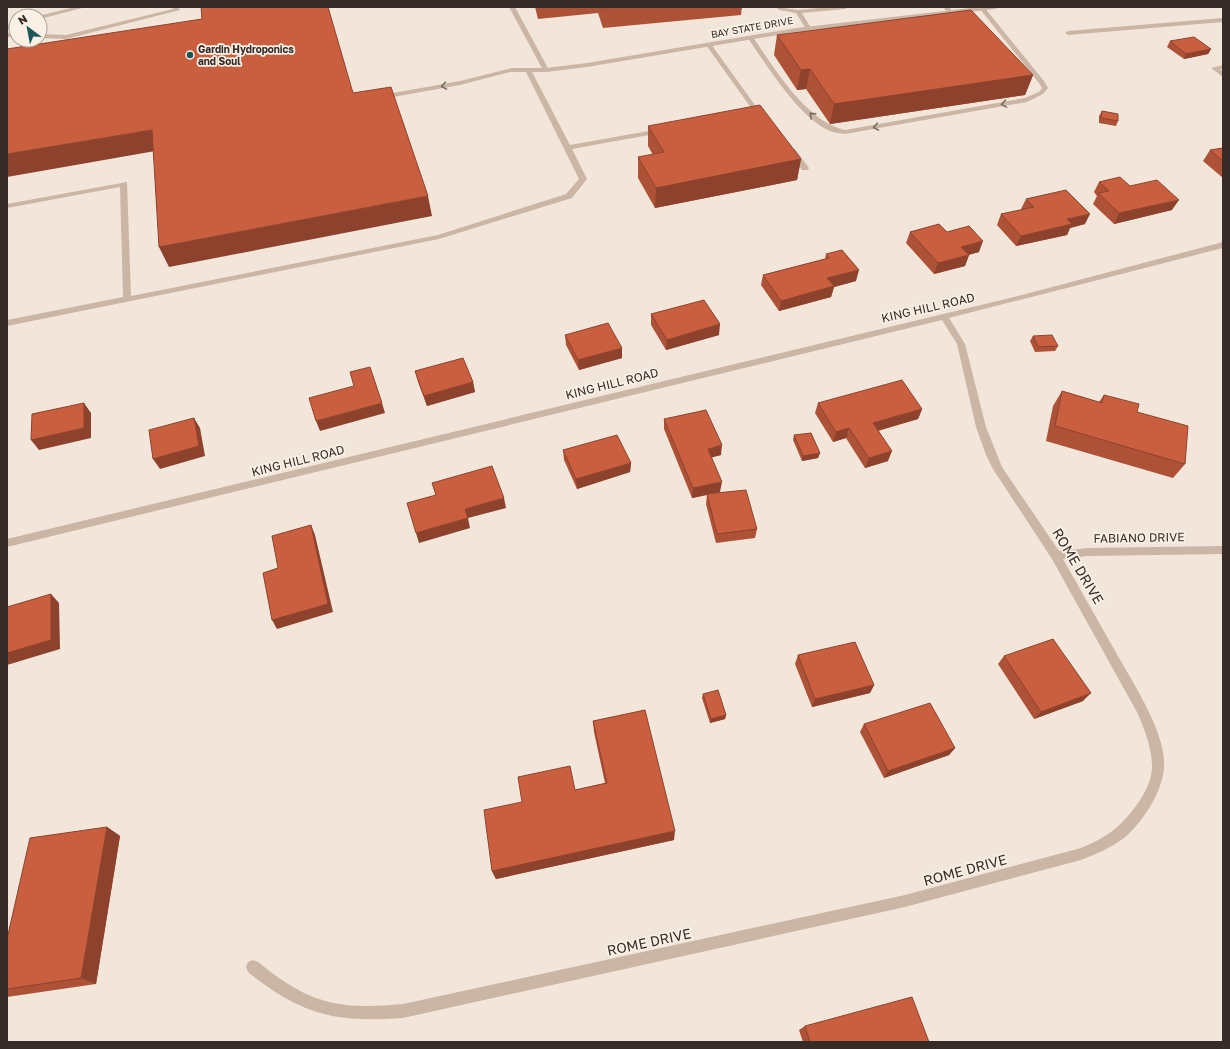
<svg xmlns="http://www.w3.org/2000/svg" width="1230" height="1049" font-family="'Golos Text',sans-serif">
  <style>
    .lines { fill: none; stroke-linecap: round; stroke-linejoin: round }
    .service { fill: #cbb6a5; fill-rule: evenodd }
    .minor { fill: #cbb6a5; fill-rule: evenodd }
    .wall { fill: #ae5237 }
    .shaded-wall { fill: #8d422d }
    .building { fill: #ca5f40; stroke: #8d422d }
    .oneway { stroke: #796a60 }
    .poi-dot { fill: #1b5659; stroke: #faf1e6; stroke-width: 1.5 }
    .labels { text-anchor: middle; stroke-width: 3.5; stroke-linejoin: round; paint-order: stroke }
    .far-street-label { font-size: 10px; fill: #362b27; stroke: #faf1e6 }
    .far-poi-label { font-size: 10px; font-weight: bold; fill: #362b27; stroke: #faf1e6; text-anchor: start }
    .street-label { font-size: 12px; fill: #362b27; stroke: #faf1e6 }
    .near-street-label { font-size: 14px; fill: #362b27; stroke: #faf1e6 }
  </style>
  <rect width="100%" height="100%" fill="#f2e6da"/>
  <g class="lines">
    <g class="service">
      <path d="M 75,7 L 86,7 L 40,19 L 40,16 L 38,16 Z"/>
      <path d="M 172,7 L 178,7 L 180,10 L 66,39 L 40,38 L 40,34 L 66,35 L 173,9 Z"/>
      <path d="M 509,7 L 515,7 L 549,70 L 548,71 L 543,70 Z"/>
      <path d="M 776,7 L 798,10 L 828,7 L 848,7 L 845,9 L 802,13 L 811,28 L 808,30 L 806,29 L 796,13 L 779,10 Z"/>
      <path d="M 943,7 L 949,7 L 953,12 L 948,13 Z"/>
      <path d="M 980,7 L 984,7 L 1044,81 L 1048,88 L 1043,94 L 1027,102 L 845,134 C 840,133 835,133 830,131 C 799,118 766,64 747,37 L 752,36 C 774,67 805,121 845,130 L 1025,98 L 1039,92 L 1042,88 L 1039,83 L 980,9 Z"/>
      <path d="M 1223,18 L 1223,22 L 1068,35 L 1065,33 L 1068,31 Z"/>
      <path d="M 16,23 L 16,27 L 7,29 L 7,25 Z"/>
      <rect x="7" y="33" width="9" height="4"/>
      <path d="M 707,44 L 711,44 L 760,112 L 760,114 L 750,115 L 750,113 L 754,112 L 706,45 Z"/>
      <path d="M 1223,65 L 1223,69 L 1220,69 L 1223,72 L 1223,77 L 1211,68 Z"/>
      <path d="M 512,68 L 514,69 L 514,71 L 460,85 L 393,97 L 390,95 L 393,93 L 460,81 Z"/>
      <path d="M 526,69 L 531,70 L 570,145 L 660,129 L 663,131 L 660,133 L 572,149 L 587,179 L 572,198 L 439,239 L 7,326 L 7,320 L 123,297 L 120,187 L 7,208 L 7,204 L 127,182 L 131,296 L 438,235 L 566,194 L 579,179 L 525,70 Z"/>
      <path d="M 789,149 L 795,149 L 809,168 L 808,170 L 802,170 L 788,151 Z"/>
    </g>
    <g class="minor">
      <path d="M 979,7 L 998,7 L 995,9 L 796,32 L 587,67 L 546,72 L 512,72 L 509,70 L 512,68 L 546,68 L 587,63 L 796,28 Z"/>
      <path d="M 1223,242 L 1223,248 L 949,318 L 965,344 L 986,427 L 1002,467 L 1059,551 L 1088,548 L 1223,546 L 1223,554 L 1088,556 L 1063,559 C 1080,589 1097,619 1114,649 C 1131,680 1167,733 1164,768 C 1162,793 1142,823 1124,838 C 1111,848 1096,854 1081,860 L 905,907 L 403,1018 C 336,1023 301,1015 248,972 L 246,967 L 248,962 L 253,960 L 258,962 C 310,1004 337,1010 403,1004 L 905,895 L 1081,848 C 1093,843 1105,837 1115,829 C 1131,815 1152,789 1152,767 C 1152,748 1145,731 1138,714 L 1052,559 L 993,469 L 986,455 L 976,427 L 957,344 L 942,320 L 7,547 L 7,539 L 1010,298 Z"/>
    </g>
  </g>
  <g class="wall">
    <path d="M 535,7 L 742,7 L 741,15 L 603,28 L 598,13 L 538,19 Z"/>
    <path d="M 777,35 L 1033,75 L 1025,95 L 830,124 L 806,89 L 797,90 L 774,55 Z"/>
    <path d="M 1170,41 L 1211,49 L 1208,54 L 1184,59 L 1167,47 Z"/>
    <path d="M 1102,111 L 1118,121 L 1116,126 L 1099,123 L 1099,116 Z"/>
    <path d="M 648,126 L 801,159 L 797,180 L 655,208 L 638,178 L 638,157 L 653,155 L 648,146 Z"/>
    <path d="M 1223,148 L 1223,178 L 1203,161 L 1210,150 Z"/>
    <path d="M 1099,182 L 1130,186 L 1172,210 L 1114,224 L 1093,204 L 1097,196 L 1094,192 Z"/>
    <path d="M 1026,199 L 1085,224 L 1070,228 L 1067,235 L 1016,246 L 997,225 L 1001,214 L 1022,210 L 1021,209 Z"/>
    <path d="M 910,232 L 947,232 L 979,252 L 968,255 L 969,255 L 965,266 L 934,274 L 906,243 Z"/>
    <path d="M 826,254 L 856,281 L 834,287 L 831,297 L 779,311 L 761,285 L 763,275 L 825,259 Z"/>
    <path d="M 651,314 L 719,335 L 666,350 L 651,325 Z"/>
    <path d="M 565,335 L 622,358 L 579,370 L 566,345 Z"/>
    <path d="M 1033,336 L 1058,346 L 1055,351 L 1035,352 L 1030,341 Z"/>
    <path d="M 415,371 L 473,382 L 475,392 L 427,406 L 418,382 Z"/>
    <path d="M 1062,391 L 1099,402 L 1104,395 L 1137,412 L 1185,464 L 1173,478 L 1046,441 L 1053,406 Z"/>
    <path d="M 818,403 L 922,409 L 918,419 L 878,431 L 888,461 L 865,468 L 846,438 L 833,442 L 815,413 Z"/>
    <path d="M 664,419 L 721,455 L 711,457 L 720,492 L 712,494 L 757,529 L 755,538 L 716,543 L 706,504 L 707,495 L 692,498 L 664,429 Z"/>
    <path d="M 794,435 L 820,453 L 818,458 L 802,461 L 793,440 Z"/>
    <path d="M 563,450 L 631,463 L 630,472 L 577,489 L 564,460 Z"/>
    <path d="M 798,655 L 874,685 L 870,693 L 812,707 L 795,664 Z"/>
    <path d="M 1004,656 L 1083,701 L 1034,719 L 998,664 Z"/>
    <path d="M 703,694 L 726,715 L 725,719 L 710,723 L 702,698 Z"/>
    <path d="M 593,721 L 674,840 L 496,879 L 492,871 L 575,790 L 605,783 L 594,732 Z"/>
    <path d="M 864,724 L 955,748 L 949,755 L 884,778 L 860,732 Z"/>
    <path d="M 107,827 L 120,836 L 96,984 L 7,997 L 7,939 Z"/>
    <path d="M 805,1026 L 929,1042 L 803,1042 L 799,1030 Z"/>
  </g>
  <g class="shaded-wall">
    <path d="M 1211,49 L 1208,54 L 1184,59 L 1186,54 Z"/>
    <path d="M 810,69 L 806,89 L 797,90 L 801,70 Z"/>
    <path d="M 1033,75 L 1025,95 L 830,124 L 834,104 Z"/>
    <path d="M 152,130 L 161,150 L 7,177 L 7,154 Z"/>
    <path d="M 801,159 L 797,180 L 655,208 L 656,188 Z"/>
    <path d="M 428,196 L 432,216 L 169,267 L 159,247 Z"/>
    <path d="M 1179,200 L 1172,210 L 1114,224 L 1119,213 Z"/>
    <path d="M 1090,214 L 1085,224 L 1070,228 L 1067,235 L 1016,246 L 1021,236 L 1067,219 Z"/>
    <path d="M 983,241 L 979,252 L 957,258 L 961,247 Z"/>
    <path d="M 969,255 L 965,266 L 934,274 L 938,263 Z"/>
    <path d="M 859,270 L 856,281 L 834,287 L 831,297 L 779,311 L 781,301 L 827,278 Z"/>
    <path d="M 720,324 L 719,335 L 666,350 L 667,340 Z"/>
    <path d="M 622,348 L 622,358 L 579,370 L 578,360 Z"/>
    <path d="M 473,382 L 475,392 L 427,406 L 424,396 Z"/>
    <path d="M 84,403 L 91,413 L 91,438 L 39,450 L 31,440 Z"/>
    <path d="M 382,403 L 385,413 L 320,431 L 316,421 Z"/>
    <path d="M 922,409 L 918,419 L 869,433 L 873,423 Z"/>
    <path d="M 194,418 L 200,428 L 205,456 L 160,469 L 153,459 Z"/>
    <path d="M 849,428 L 846,438 L 833,442 L 836,432 Z"/>
    <path d="M 722,445 L 721,455 L 706,459 L 708,449 Z"/>
    <path d="M 892,451 L 888,461 L 865,468 L 869,458 Z"/>
    <path d="M 820,453 L 818,458 L 802,461 L 803,456 Z"/>
    <path d="M 631,463 L 630,472 L 577,489 L 576,479 Z"/>
    <path d="M 722,482 L 720,492 L 692,498 L 693,488 Z"/>
    <path d="M 504,498 L 506,508 L 468,518 L 470,528 L 419,543 L 416,533 L 465,509 Z"/>
    <path d="M 311,525 L 315,535 L 333,612 L 277,629 L 272,620 Z"/>
    <path d="M 51,594 L 59,603 L 60,649 L 7,665 L 7,653 Z"/>
    <path d="M 874,685 L 870,693 L 812,707 L 815,699 Z"/>
    <path d="M 1091,693 L 1083,701 L 1034,719 L 1041,712 Z"/>
    <path d="M 726,715 L 725,719 L 710,723 L 711,719 Z"/>
    <path d="M 955,748 L 949,755 L 884,778 L 888,771 Z"/>
    <path d="M 107,827 L 120,836 L 96,984 L 81,978 Z"/>
    <path d="M 675,831 L 674,840 L 496,879 L 492,871 Z"/>
  </g>
  <g class="building">
    <path d="M 201,7 L 328,7 L 353,93 L 391,87 L 428,196 L 159,247 L 152,130 L 7,154 L 7,49 L 202,19 Z"/>
    <path d="M 602,7 L 618,7 L 603,8 Z"/>
    <path d="M 971,10 L 1033,75 L 834,104 L 810,69 L 801,70 L 777,35 Z"/>
    <path d="M 1194,37 L 1211,49 L 1186,54 L 1170,41 Z"/>
    <path d="M 760,105 L 801,159 L 656,188 L 638,157 L 664,152 L 648,126 Z"/>
    <path d="M 1102,111 L 1118,114 L 1118,121 L 1101,118 Z"/>
    <path d="M 1223,148 L 1223,161 L 1210,150 Z"/>
    <path d="M 1120,177 L 1130,186 L 1157,180 L 1179,200 L 1119,213 L 1098,193 L 1109,191 L 1099,182 Z"/>
    <path d="M 1066,190 L 1090,214 L 1067,219 L 1072,224 L 1021,236 L 1001,214 L 1034,207 L 1026,199 Z"/>
    <path d="M 939,224 L 947,232 L 969,226 L 983,241 L 961,247 L 969,255 L 938,263 L 910,232 Z"/>
    <path d="M 842,250 L 859,270 L 827,278 L 834,286 L 781,301 L 763,275 L 829,258 L 826,254 Z"/>
    <path d="M 704,300 L 720,324 L 667,340 L 651,314 Z"/>
    <path d="M 608,323 L 622,348 L 578,360 L 565,335 Z"/>
    <path d="M 1052,335 L 1058,346 L 1038,347 L 1033,336 Z"/>
    <path d="M 463,358 L 473,382 L 424,396 L 415,371 Z"/>
    <path d="M 370,367 L 382,403 L 316,421 L 309,398 L 354,386 L 350,372 Z"/>
    <path d="M 902,380 L 922,409 L 873,423 L 892,451 L 869,458 L 849,428 L 836,432 L 818,403 Z"/>
    <path d="M 1062,391 L 1102,403 L 1104,395 L 1139,404 L 1137,412 L 1188,426 L 1185,464 L 1055,426 Z"/>
    <path d="M 84,403 L 84,428 L 31,440 L 32,414 Z"/>
    <path d="M 706,410 L 722,445 L 708,449 L 722,482 L 693,488 L 664,419 Z"/>
    <path d="M 194,418 L 199,446 L 153,459 L 149,430 Z"/>
    <path d="M 811,433 L 820,453 L 803,456 L 794,435 Z"/>
    <path d="M 617,435 L 631,463 L 576,479 L 563,450 Z"/>
    <path d="M 492,466 L 504,498 L 465,509 L 468,518 L 416,533 L 407,503 L 436,495 L 432,483 Z"/>
    <path d="M 746,490 L 757,529 L 717,534 L 707,494 Z"/>
    <path d="M 311,525 L 328,604 L 272,620 L 263,573 L 278,568 L 272,536 Z"/>
    <path d="M 51,594 L 51,640 L 7,653 L 7,607 Z"/>
    <path d="M 1053,639 L 1091,693 L 1041,712 L 1004,656 Z"/>
    <path d="M 855,642 L 874,685 L 815,699 L 798,655 Z"/>
    <path d="M 718,690 L 726,715 L 711,719 L 703,694 Z"/>
    <path d="M 930,703 L 955,748 L 888,771 L 864,724 Z"/>
    <path d="M 645,710 L 675,831 L 492,871 L 484,810 L 522,802 L 518,777 L 570,766 L 575,790 L 607,783 L 593,721 Z"/>
    <path d="M 107,827 L 81,978 L 7,989 L 7,939 L 30,838 Z"/>
    <path d="M 912,997 L 929,1042 L 810,1042 L 805,1026 Z"/>
  </g>
  <defs><path id="oneway-chevron" d="M-2-3.5L2.5 0L-2 3.5" fill="none" stroke-width="1.6" stroke-linecap="round" stroke-linejoin="round"/></defs>
  <g class="oneway">
    <use href="#oneway-chevron" transform="translate(444 86) rotate(170)"/>
    <use href="#oneway-chevron" transform="translate(1004 104) rotate(170)"/>
    <use href="#oneway-chevron" transform="translate(812 115) rotate(-138)"/>
    <use href="#oneway-chevron" transform="translate(876 127) rotate(170)"/>
  </g>
  <circle class="poi-dot" cx="190" cy="55" r="4"/>
  <g class="labels">
    <g class="far-street-label">
      <text transform="translate(752 27) rotate(-10)" y="4">BAY STATE DRIVE</text>
    </g>
    <g class="far-poi-label">
      <text x="198" y="53">Gardin Hydroponics<tspan x="198" dy="12">and Soul</tspan></text>
    </g>
    <g class="street-label">
      <text transform="translate(928 308) rotate(-13)" y="4">KING HILL ROAD</text>
      <text transform="translate(612 384) rotate(-14)" y="4">KING HILL ROAD</text>
      <text transform="translate(298 461) rotate(-14)" y="4">KING HILL ROAD</text>
      <text transform="translate(1139 538) rotate(-1)" y="4">FABIANO DRIVE</text>
    </g>
    <g class="near-street-label">
      <text transform="translate(1078 566) rotate(59)" y="5">ROME DRIVE</text>
      <text transform="translate(965 870) rotate(-15)" y="5">ROME DRIVE</text>
      <text transform="translate(649 942) rotate(-12)" y="5">ROME DRIVE</text>
    </g>
  </g>
  <rect width="1230" height="1049" fill="none" stroke="#362b27" stroke-width="16"/>
  <g transform="translate(28 28) rotate(328)"><circle r="19" fill="#faf1e6" stroke="#aca29a"/>
  <path d="M0-3L7 15L0 10L-7 15Z" fill="#1b5659"/>
  <text y="-6" font-size="11" font-weight="bold" text-anchor="middle" fill="#362b27">N</text>
  </g>
</svg>
